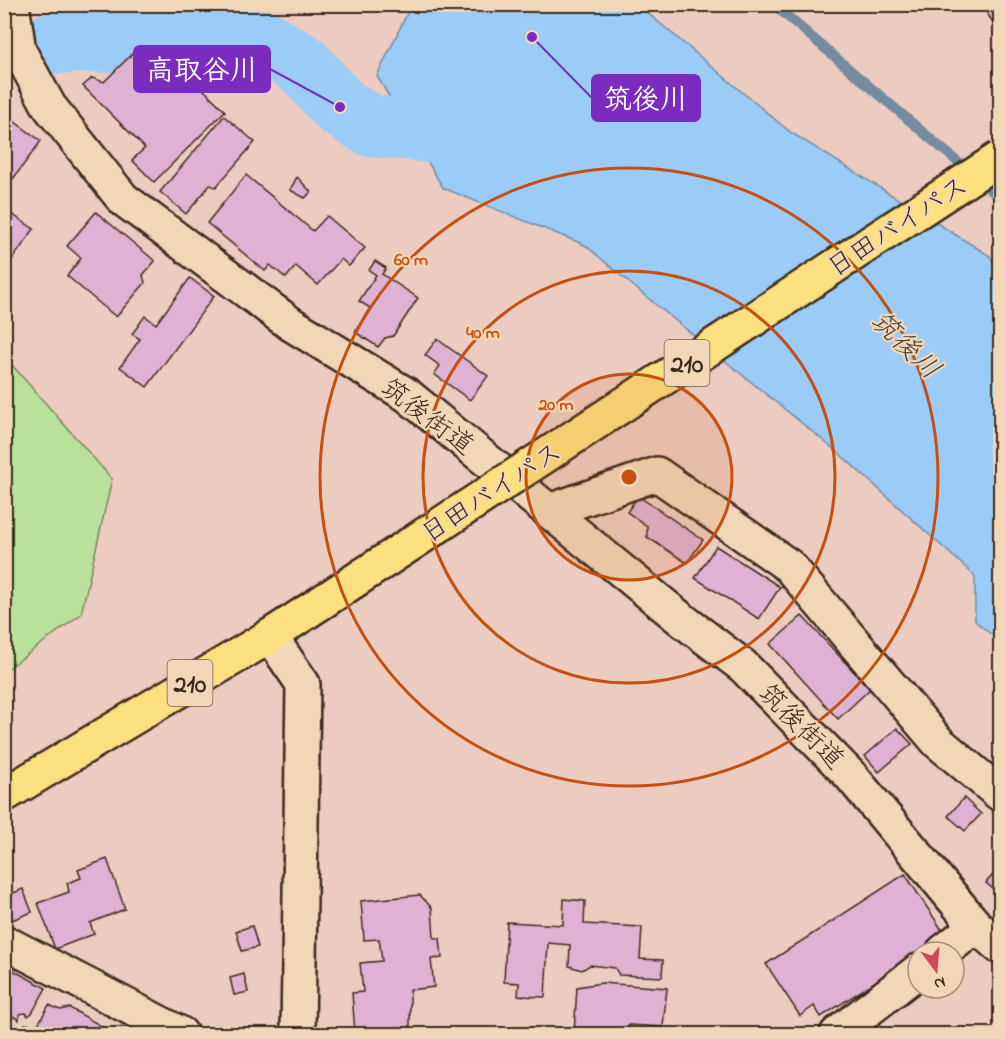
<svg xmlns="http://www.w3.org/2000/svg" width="1005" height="1039" font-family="'Indie Flower','Klee One',sans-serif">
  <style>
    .green { fill: #bae19c; stroke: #7a865d; stroke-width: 1.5 }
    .water { fill: #9accf7; stroke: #748ba0; stroke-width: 1.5 }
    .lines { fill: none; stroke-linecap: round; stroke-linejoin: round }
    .stream { stroke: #748ba0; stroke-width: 10 }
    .river { stroke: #9accf7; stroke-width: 62 }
    .building { fill: #dfb1d2; stroke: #3b2a1e; stroke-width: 1.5 }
    .minor-casing { stroke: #3b2a1e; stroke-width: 38 }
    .highway-casing { stroke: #3b2a1e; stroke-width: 38 }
    .minor { stroke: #f1d6b8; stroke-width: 33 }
    .highway { stroke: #fce080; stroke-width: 33 }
    .highway-bridge-casing { stroke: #3b2a1e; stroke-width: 38; stroke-linecap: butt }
    .highway-bridge { stroke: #fce080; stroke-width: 33 }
    .ring { fill: none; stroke: #c55010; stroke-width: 3 }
    .labels { text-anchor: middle; stroke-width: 4.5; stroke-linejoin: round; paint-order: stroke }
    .shield { fill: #f1d6b8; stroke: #725e4c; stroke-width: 1.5 }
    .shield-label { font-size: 26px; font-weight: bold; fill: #3b2a1e }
    .street-label { font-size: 27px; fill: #3b2a1e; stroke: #f1d6b8 }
    .water-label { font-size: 28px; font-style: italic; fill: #49423f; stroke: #f1d6b8 }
    .centre { fill: #c55010; stroke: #f1d6b8; stroke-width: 3 }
    .ring-label { font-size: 18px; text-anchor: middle; font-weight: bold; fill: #c55010; stroke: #f1d6b8; stroke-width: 4.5; stroke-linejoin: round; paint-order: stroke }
    .leader { fill: none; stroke: #7b2cbf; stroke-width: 2 }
    .callout-dot { fill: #7b2cbf; stroke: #f1d6b8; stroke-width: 2 }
    .callout { fill: #7b2cbf; stroke: #7b2cbf; stroke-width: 2 }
    .callout-label { font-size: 28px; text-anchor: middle; font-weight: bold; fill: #fff }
  </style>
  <rect width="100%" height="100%" fill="#eccbc0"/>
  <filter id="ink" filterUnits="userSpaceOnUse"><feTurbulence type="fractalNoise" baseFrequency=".0167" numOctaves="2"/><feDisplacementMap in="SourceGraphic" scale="12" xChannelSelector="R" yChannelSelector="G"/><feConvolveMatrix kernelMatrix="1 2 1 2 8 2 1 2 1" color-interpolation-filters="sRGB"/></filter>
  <g filter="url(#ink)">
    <path class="green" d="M 4,356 L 112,479 L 81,614 L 5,671 Z"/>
    <path class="water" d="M 411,5 L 638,5 L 790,132 L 990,256 L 1000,277 L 1000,642 L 975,621 L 975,576 L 841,455 L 644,295 L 585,245 L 443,188 L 377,76 Z"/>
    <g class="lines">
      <path class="stream" d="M 773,4 L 1000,198"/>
      <path class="river" d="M 52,43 L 130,41 L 212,32 L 264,41 L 303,65 L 340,107 L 371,126 L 452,134 L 492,124"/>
    </g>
    <g class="building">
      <path d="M 981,4 L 1000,4 L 1000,20 L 994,24 Z"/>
      <path d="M 161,47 L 225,111 L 154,182 L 132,160 L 145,148 L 83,86 L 92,78 L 104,82 L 136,50 L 148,61 Z"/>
      <path d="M 4,114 L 41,141 L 13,179 L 4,172 Z"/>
      <path d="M 224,116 L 255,142 L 216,187 L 210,185 L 186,214 L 160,192 Z"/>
      <path d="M 246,175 L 313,231 L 327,216 L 365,248 L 349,266 L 341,259 L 318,285 L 296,266 L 286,278 L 270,265 L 265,271 L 207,223 Z"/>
      <path d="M 297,177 L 311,192 L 305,198 L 290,190 Z"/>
      <path d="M 4,209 L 34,229 L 4,271 Z"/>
      <path d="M 96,212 L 155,261 L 143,275 L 145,283 L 116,317 L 67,276 L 81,258 L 67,246 Z"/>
      <path d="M 375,261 L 386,268 L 382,274 L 418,298 L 393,336 L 385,338 L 378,347 L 355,332 L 370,308 L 359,301 L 376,275 L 369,270 Z"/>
      <path d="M 190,278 L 214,296 L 147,387 L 120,367 L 140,339 L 132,334 L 145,316 L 156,324 Z"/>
      <path d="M 437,339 L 488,376 L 470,400 L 434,374 L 440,366 L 425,355 Z"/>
      <path d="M 638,496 L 703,540 L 687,563 L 647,537 L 647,526 L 627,512 Z"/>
      <path d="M 716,546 L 780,587 L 759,619 L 695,578 Z"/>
      <path d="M 802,616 L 870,689 L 838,719 L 770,644 Z"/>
      <path d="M 897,728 L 912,744 L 879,772 L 865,756 Z"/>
      <path d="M 964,798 L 981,814 L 965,831 L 948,816 Z"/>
      <path d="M 107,859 L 125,909 L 90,923 L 94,934 L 55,949 L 38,903 L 69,892 L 67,883 L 81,878 L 78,870 Z"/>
      <path d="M 1000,866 L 1000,895 L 986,883 Z"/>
      <path d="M 905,874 L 946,936 L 821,1017 L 814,1006 L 800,1016 L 766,964 Z"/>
      <path d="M 23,889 L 32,912 L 12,920 L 4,911 L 4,897 Z"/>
      <path d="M 420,895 L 432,908 L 434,938 L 440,938 L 442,958 L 431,959 L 434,987 L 410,990 L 410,1034 L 355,1034 L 352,993 L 363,992 L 360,963 L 382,961 L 379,939 L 364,940 L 361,901 Z"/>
      <path d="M 564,899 L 585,901 L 584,924 L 642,927 L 640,959 L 663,960 L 662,977 L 619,975 L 615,968 L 590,965 L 582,970 L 569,966 L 570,945 L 548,943 L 545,997 L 518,996 L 519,983 L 504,982 L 507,922 L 563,925 Z"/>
      <path d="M 252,926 L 258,947 L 242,951 L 236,931 Z"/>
      <path d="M 9,968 L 46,988 L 32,1013 L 28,1016 L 26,1013 L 19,1014 L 19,1020 L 4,1011 L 7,1004 L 4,1002 L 4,977 Z"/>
      <path d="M 244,974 L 248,992 L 234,995 L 230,978 Z"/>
      <path d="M 602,983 L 667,988 L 663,1027 L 629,1025 L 628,1034 L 574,1034 L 577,987 Z"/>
      <path d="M 49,1005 L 60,1010 L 70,1008 L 108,1030 L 105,1034 L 41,1034 L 24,1024 L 37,1026 Z"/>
    </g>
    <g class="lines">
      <defs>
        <g id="minor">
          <path d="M 12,4 L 19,51 L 49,106 L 123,199 L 291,324 L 407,395 L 681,619 L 743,666 L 851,776 L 976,926 L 1000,947"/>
          <path d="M 549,511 L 657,474 L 789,566 L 938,742 L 1000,794"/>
          <path d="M 270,636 L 303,684 L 298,1034"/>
          <path d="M 4,942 L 181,1034"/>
          <path d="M 943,952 L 976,926"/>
          <path d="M 837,1034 L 918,971"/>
        </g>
        <path id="highway" d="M 4,795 L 270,636 L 374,568"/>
      </defs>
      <use href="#minor" class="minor-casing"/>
      <use href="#highway" class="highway-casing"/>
      <use href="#minor" class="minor"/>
      <use href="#highway" class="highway"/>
      <defs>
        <path id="highway-bridge" d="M 374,568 L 1000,158"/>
      </defs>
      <use href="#highway-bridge" class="highway-bridge-casing"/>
      <use href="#highway-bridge" class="highway-bridge"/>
    </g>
  </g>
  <circle cx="629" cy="477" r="103" fill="#c55010" fill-opacity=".12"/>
  <g class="ring">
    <circle cx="629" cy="477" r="103"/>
    <circle cx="629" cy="477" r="206"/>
    <circle cx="629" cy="477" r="309"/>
  </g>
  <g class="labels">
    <g class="shield">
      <rect x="664.5" y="340" width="45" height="46" rx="4.5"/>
      <rect x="167.5" y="660" width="45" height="46" rx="4.5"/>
    </g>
    <g class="shield-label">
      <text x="687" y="372">210</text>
      <text x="190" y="692">210</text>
    </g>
    <g class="street-label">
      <text transform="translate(897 226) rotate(-33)" y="9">日田バイパス</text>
      <text transform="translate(428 416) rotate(37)" y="9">筑後街道</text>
      <text transform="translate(491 492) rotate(-33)" y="9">日田バイパス</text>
      <text transform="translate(802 726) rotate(45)" y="9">筑後街道</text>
    </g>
    <g class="water-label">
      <text transform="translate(907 344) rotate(44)" y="10">筑後川</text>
    </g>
  </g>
  <circle cx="629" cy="477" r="9" class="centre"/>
  <g class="ring-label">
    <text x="411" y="265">60 m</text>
    <text x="483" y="338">40 m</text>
    <text x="556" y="410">20 m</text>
  </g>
  <path class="leader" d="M340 107L270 69M532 37L592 98"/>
  <g class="callout-dot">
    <circle cx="340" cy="107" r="6"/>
    <circle cx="532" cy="37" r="6"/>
  </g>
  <g class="callout">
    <rect x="134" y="46" width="136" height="46" rx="6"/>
    <rect x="592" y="75" width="108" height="46" rx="6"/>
  </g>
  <g class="callout-label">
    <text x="202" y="79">高取谷川</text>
    <text x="646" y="108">筑後川</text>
  </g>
  <rect width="1005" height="1039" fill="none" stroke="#f1d6b8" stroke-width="24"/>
  <rect x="12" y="12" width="981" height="1015" fill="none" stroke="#3b2a1e" stroke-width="2" filter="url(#ink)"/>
  <g transform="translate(936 970) rotate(164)"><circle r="28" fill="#f1d6b8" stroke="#a8917a" stroke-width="1.5"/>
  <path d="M0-4.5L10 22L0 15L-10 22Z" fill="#d1495b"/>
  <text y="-9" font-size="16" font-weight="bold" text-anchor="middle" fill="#3b2a1e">N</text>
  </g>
</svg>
